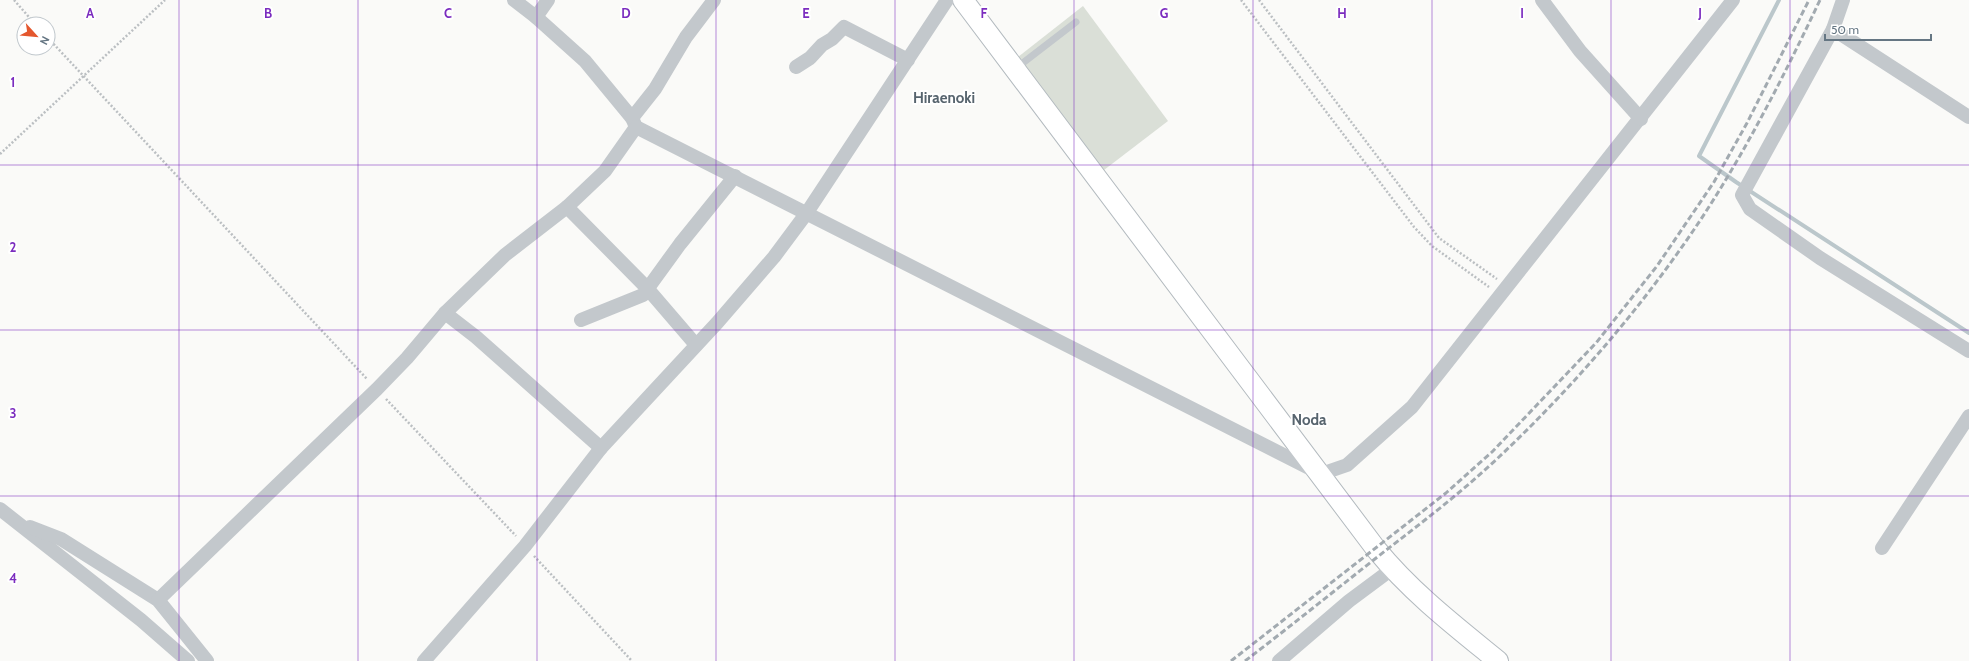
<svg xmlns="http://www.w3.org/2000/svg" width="1969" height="661" font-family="Cabin,sans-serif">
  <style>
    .green { fill: #dadfd7 }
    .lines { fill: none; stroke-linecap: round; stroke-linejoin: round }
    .stream { stroke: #bbc7cb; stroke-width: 4 }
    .secondary-casing { stroke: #b3babf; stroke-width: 22 }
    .path { stroke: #bbbfc2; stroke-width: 2.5; stroke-dasharray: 2 2; stroke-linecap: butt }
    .lane { stroke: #c3c8cc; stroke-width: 7 }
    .street { stroke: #c3c8cc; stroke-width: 14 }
    .secondary { stroke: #fff; stroke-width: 20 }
    .rail { stroke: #a2aab0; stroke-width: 3; stroke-dasharray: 6 3; stroke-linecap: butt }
    .grid { fill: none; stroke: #7b2cbf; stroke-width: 1; stroke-opacity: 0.55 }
    .labels { text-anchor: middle; stroke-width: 4; stroke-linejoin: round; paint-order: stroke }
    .neighbourhood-label { font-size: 15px; font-weight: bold; fill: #57646e; stroke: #fff }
    .grid-label { font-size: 13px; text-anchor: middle; font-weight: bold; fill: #7b2cbf; stroke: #fff; stroke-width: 4; stroke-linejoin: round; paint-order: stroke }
  </style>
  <rect width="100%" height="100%" fill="#fafaf8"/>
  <path class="green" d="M 1083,6 L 1168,121 L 1104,170 L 1018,57 Z"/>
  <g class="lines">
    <path class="stream" d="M 1779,0 L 1699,156 L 1736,182 L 1969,333"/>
    <defs>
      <path id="secondary" d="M 963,0 L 1376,549 C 1411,592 1455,626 1498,661"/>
    </defs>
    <use href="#secondary" class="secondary-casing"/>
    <g class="path">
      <path d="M 14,0 L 35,24"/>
      <path d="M 1241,0 L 1414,227 L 1432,246 L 1489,287"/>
      <path d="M 1259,0 L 1439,238 L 1497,279"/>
      <path d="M 48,38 L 367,379"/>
      <path d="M 0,154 L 165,0"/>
      <path d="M 386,399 L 516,536"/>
      <path d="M 534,556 L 632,661"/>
    </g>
    <path class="lane" d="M 1015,69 L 1076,22"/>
    <g class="street">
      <path d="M 514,0 L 536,17 L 585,61 L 632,118 L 636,127 L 1321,474 L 1347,465 L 1412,407 L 1733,0"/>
      <path d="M 1542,0 L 1580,51 L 1641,119"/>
      <path d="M 1843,0 L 1833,29 L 1742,195 L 1750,209 L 1820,258 L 1969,351"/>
      <path d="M 536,17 L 548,0"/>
      <path d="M 1833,29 L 1969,117"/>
      <path d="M 796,67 L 810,58 L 822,45 L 832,39 L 844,27 L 908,60"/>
      <path d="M 632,118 L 655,89 L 686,37 L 714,0"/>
      <path d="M 567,207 L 647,288 L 696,345"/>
      <path d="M 445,313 L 476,337 L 601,448"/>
      <path d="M 581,320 L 643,295 L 680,244 L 735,176"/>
      <path d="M 0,509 L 141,620 L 188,661"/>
      <path d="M 30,527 L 61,539 L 158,600 L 207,661"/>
      <path d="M 1882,548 L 1969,416"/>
      <path d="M 158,600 L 377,389 L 407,358 L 445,313 L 505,255 L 567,207 L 605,171 L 636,127"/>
      <path d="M 424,661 L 525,546 L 601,448 L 717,323 L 774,257 L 806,214 L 947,0"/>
      <path d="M 1279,661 L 1349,601 L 1392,569"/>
    </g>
    <use href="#secondary" class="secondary"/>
    <g class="rail">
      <path d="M 1231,661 L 1446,493 L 1492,452 L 1596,343 L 1657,266 L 1714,182 L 1747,123 L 1809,0"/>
      <path d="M 1245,661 C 1292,625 1338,588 1385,551 C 1424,521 1463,491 1499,457 C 1571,389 1637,313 1693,231 C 1742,159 1783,78 1820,0"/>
    </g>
  </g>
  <path class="grid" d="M 179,0 L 179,661M 358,0 L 358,661M 537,0 L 537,661M 716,0 L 716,661M 895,0 L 895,661M 1074,0 L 1074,661M 1253,0 L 1253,661M 1432,0 L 1432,661M 1611,0 L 1611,661M 1790,0 L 1790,661M 0,165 L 1969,165M 0,330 L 1969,330M 0,496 L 1969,496"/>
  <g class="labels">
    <g class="neighbourhood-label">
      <text x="944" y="103">Hiraenoki</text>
      <text x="1309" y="425">Noda</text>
    </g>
  </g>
  <g class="grid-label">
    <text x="90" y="18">A</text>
    <text x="268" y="18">B</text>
    <text x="448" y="18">C</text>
    <text x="626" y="18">D</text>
    <text x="806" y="18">E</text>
    <text x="984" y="18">F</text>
    <text x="1164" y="18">G</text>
    <text x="1342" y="18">H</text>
    <text x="1522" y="18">I</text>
    <text x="1700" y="18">J</text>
    <text x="13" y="87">1</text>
    <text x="13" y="252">2</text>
    <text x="13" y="418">3</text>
    <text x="13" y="583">4</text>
  </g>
  <g transform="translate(36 36) rotate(117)"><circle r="19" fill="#ffffff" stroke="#c1c8cd"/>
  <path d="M0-3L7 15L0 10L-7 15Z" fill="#e4572e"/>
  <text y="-6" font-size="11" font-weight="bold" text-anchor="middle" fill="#657683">N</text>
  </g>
  <path d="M1825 34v6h106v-6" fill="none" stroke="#657683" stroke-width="2"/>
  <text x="1831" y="34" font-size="12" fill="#657683" stroke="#ffffff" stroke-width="3" paint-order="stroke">50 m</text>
</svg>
